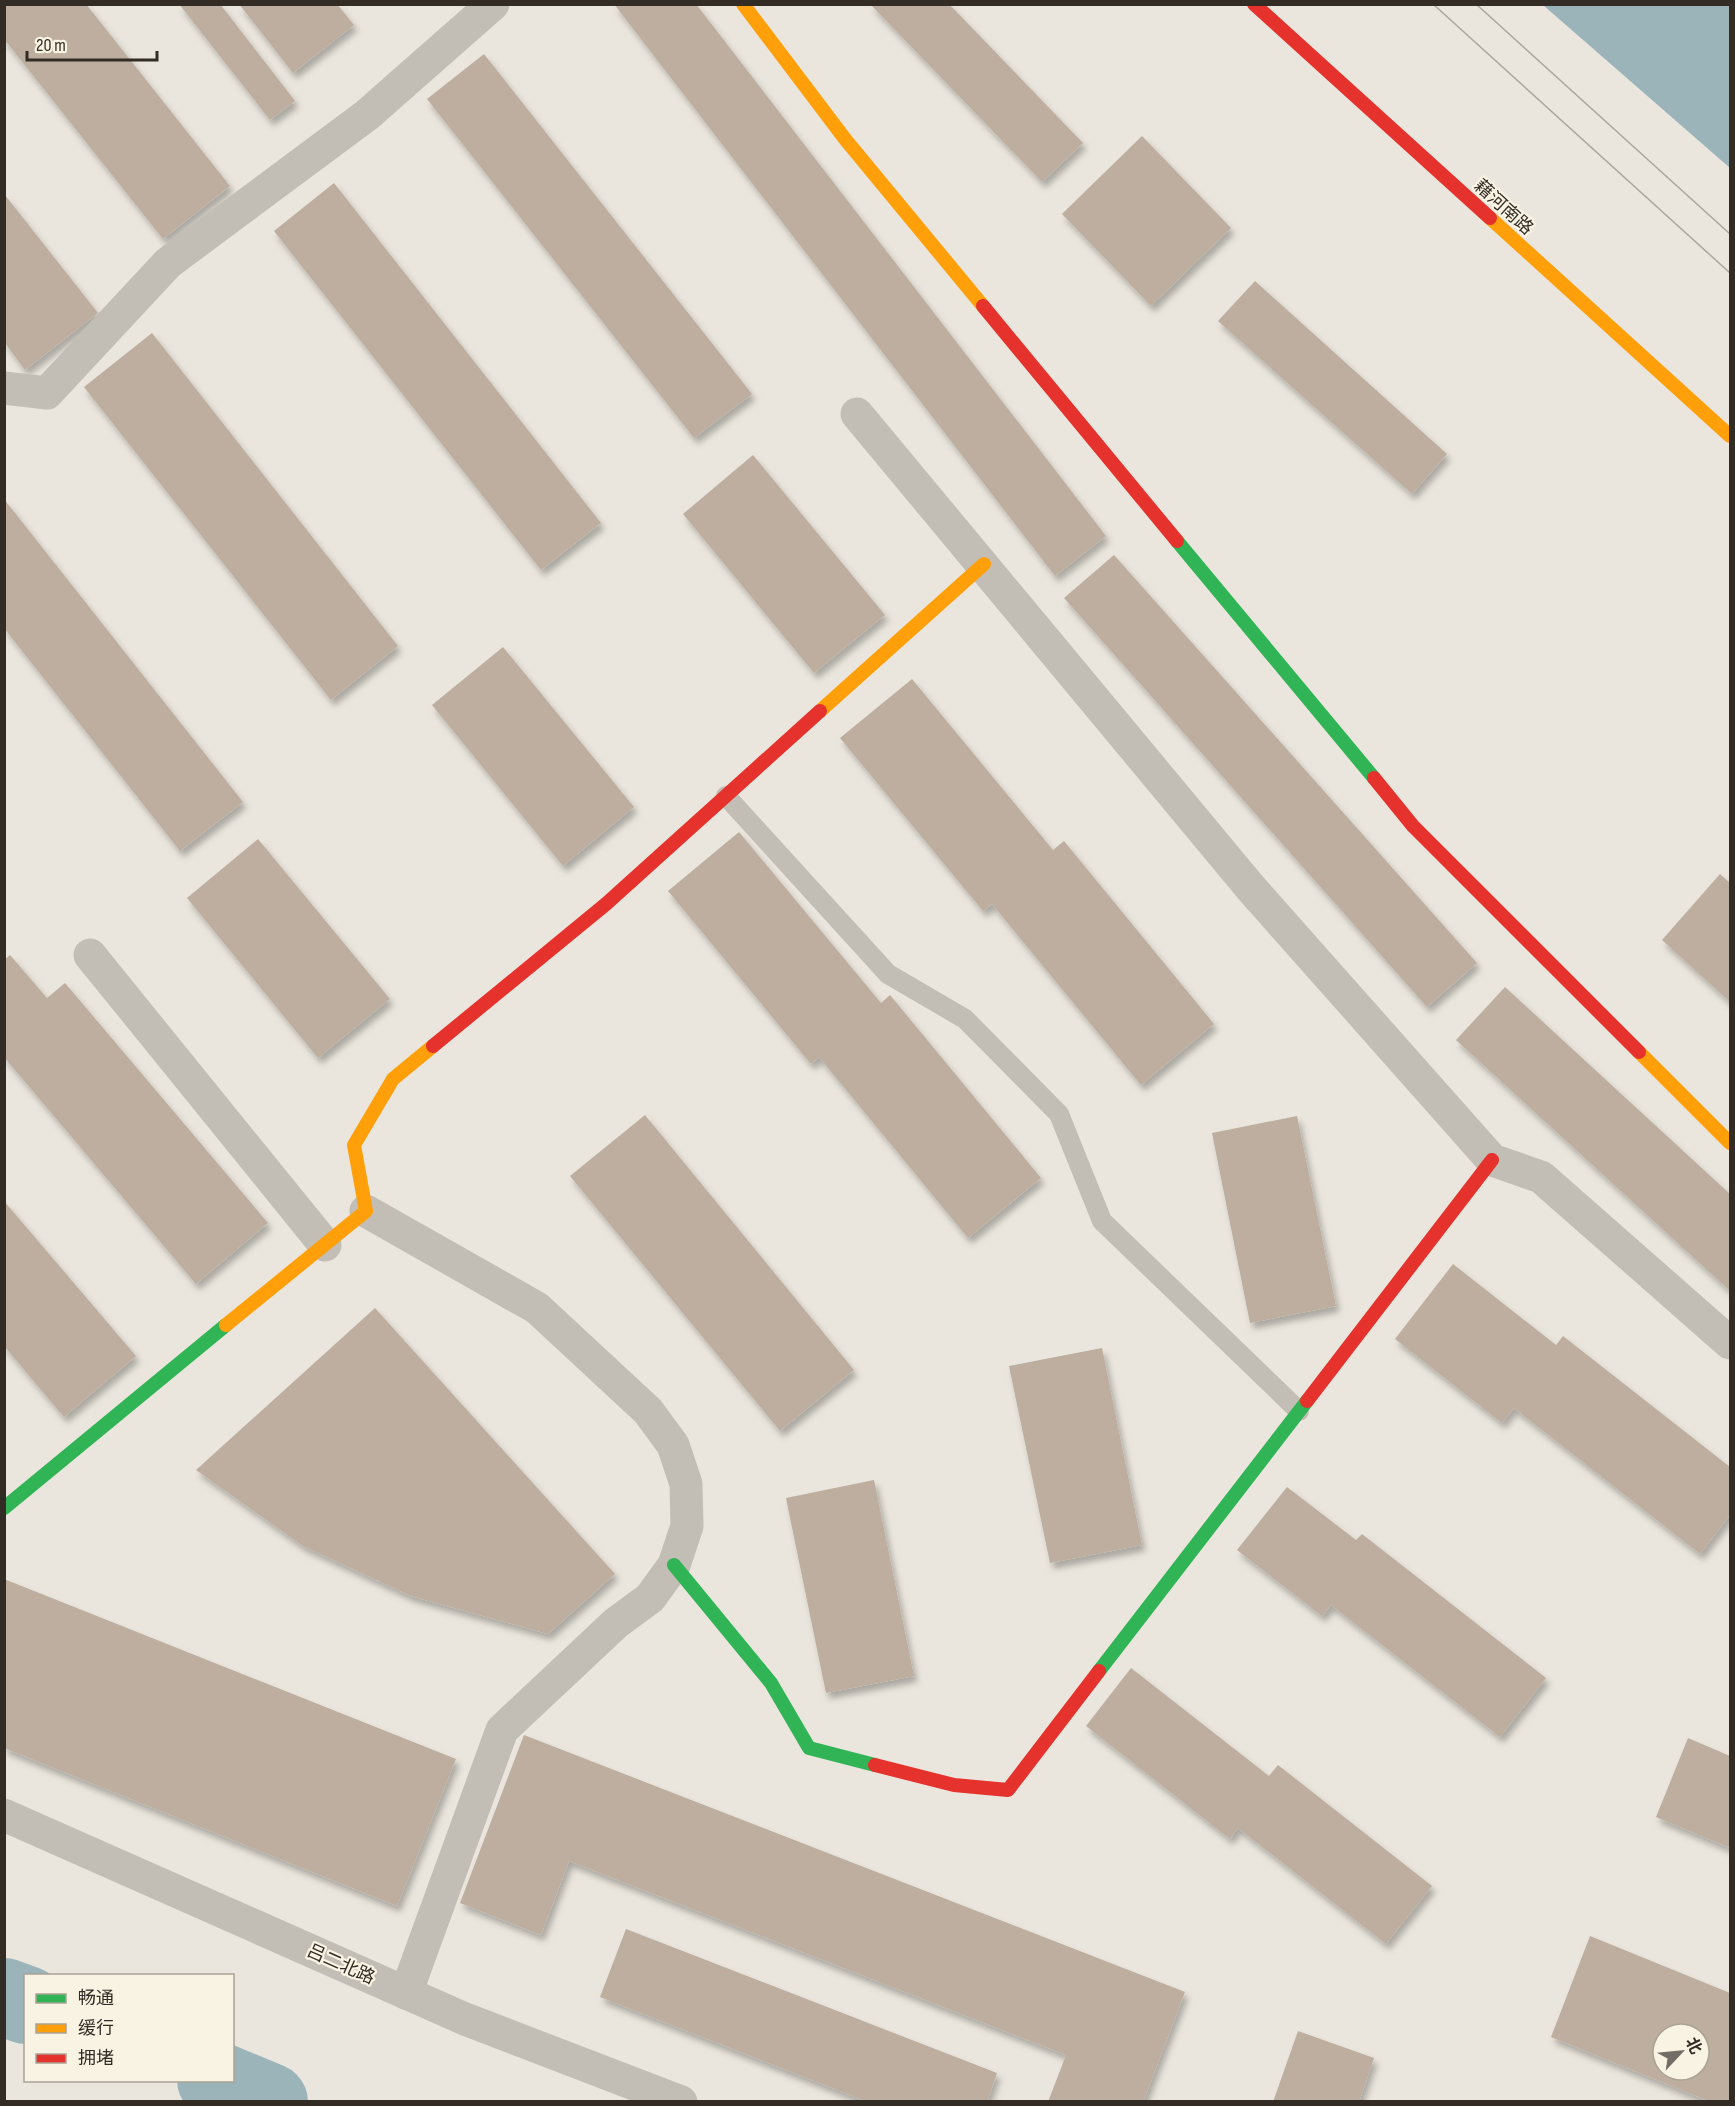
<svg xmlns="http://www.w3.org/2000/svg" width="1735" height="2106" font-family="'Sofia Sans Condensed','Noto Sans SC',sans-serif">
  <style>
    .water { fill: #9ab4ba }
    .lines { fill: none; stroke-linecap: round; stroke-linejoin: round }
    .river { stroke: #9ab4ba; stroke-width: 78 }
    .building { fill: #bdae9f; fill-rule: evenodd; filter: url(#shadow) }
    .lane { stroke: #c2beb6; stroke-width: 20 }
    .street { stroke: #c2beb6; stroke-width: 33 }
    .fast { stroke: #30b455; stroke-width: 14 }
    .slow { stroke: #ff9f0a; stroke-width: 14 }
    .jam { stroke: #e5322d; stroke-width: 14 }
    .tram { stroke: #aaa6a0; stroke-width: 1.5 }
    .labels { text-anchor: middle; stroke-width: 4.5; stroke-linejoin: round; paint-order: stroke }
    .street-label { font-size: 18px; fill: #322c25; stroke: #f8f3e2 }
  </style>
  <defs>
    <filter id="shadow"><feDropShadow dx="3.5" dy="6" stdDeviation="3" flood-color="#0004"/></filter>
  </defs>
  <rect width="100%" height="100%" fill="#eae6dd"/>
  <path class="water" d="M 1543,5 L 1730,5 L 1730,168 Z"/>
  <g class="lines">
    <g class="river">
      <path d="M 4,1997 L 26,2005"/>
      <path d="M 216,2080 L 269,2102"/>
    </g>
  </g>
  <g class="building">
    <path d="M 4,4 L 86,4 L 230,186 L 163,239 L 4,39 Z"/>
    <path d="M 179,4 L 220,4 L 295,101 L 270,120 Z"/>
    <path d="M 239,4 L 337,4 L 354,25 L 293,73 Z"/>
    <path d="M 614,4 L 696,4 L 1106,536 L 1055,576 Z"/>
    <path d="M 870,4 L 949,4 L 1083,143 L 1042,182 Z"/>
    <path d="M 484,54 L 752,394 L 694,438 L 427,99 Z"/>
    <path d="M 1142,136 L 1231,228 L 1151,306 L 1062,214 Z"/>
    <path d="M 334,183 L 601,523 L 541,570 L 274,231 Z"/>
    <path d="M 5,195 L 98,313 L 25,370 L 5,343 Z"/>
    <path d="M 1255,281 L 1447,454 L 1412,494 L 1218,321 Z"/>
    <path d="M 152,333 L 398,646 L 331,700 L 84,387 Z"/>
    <path d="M 753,455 L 885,615 L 814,673 L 683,514 Z"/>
    <path d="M 4,499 L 243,802 L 180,851 L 4,628 Z"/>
    <path d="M 1114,555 L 1477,963 L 1427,1007 L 1064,598 Z"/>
    <path d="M 503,647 L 634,807 L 563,866 L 432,705 Z"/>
    <path d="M 912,679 L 1053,850 L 1064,841 L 1214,1024 L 1141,1085 L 992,904 L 983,911 L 840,738 Z"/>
    <path d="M 739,832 L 881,1003 L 890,995 L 1041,1178 L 968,1238 L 819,1057 L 811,1064 L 668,891 Z"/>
    <path d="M 258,839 L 390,999 L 318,1058 L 187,898 Z"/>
    <path d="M 1720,874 L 1730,883 L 1730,1002 L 1662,940 Z"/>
    <path d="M 10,955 L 47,998 L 65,983 L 268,1223 L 196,1284 L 4,1057 L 4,960 Z"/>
    <path d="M 1505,987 L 1730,1194 L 1730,1291 L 1456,1040 Z"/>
    <path d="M 645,1115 L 854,1370 L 780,1431 L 570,1176 Z"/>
    <path d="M 1297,1116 L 1336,1306 L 1250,1323 L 1212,1133 Z"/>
    <path d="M 4,1201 L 136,1356 L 64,1417 L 4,1346 Z"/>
    <path d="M 1453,1264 L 1556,1345 L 1563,1336 L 1730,1467 L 1730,1515 L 1700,1554 L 1514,1408 L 1502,1423 L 1395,1339 Z"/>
    <path d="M 375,1308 L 615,1574 L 548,1634 L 411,1596 L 303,1546 L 196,1470 Z"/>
    <path d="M 1102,1348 L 1142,1545 L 1050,1563 L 1009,1366 Z"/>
    <path d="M 874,1480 L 914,1676 L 826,1693 L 786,1498 Z"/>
    <path d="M 1287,1487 L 1356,1540 L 1362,1534 L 1546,1678 L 1500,1737 L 1331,1605 L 1322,1616 L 1237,1550 Z"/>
    <path d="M 4,1579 L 456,1759 L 397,1906 L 4,1748 Z"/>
    <path d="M 1131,1668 L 1269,1776 L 1278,1765 L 1432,1886 L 1386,1944 L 1238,1828 L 1230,1839 L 1086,1726 Z"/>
    <path d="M 524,1735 L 1185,1992 L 1143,2102 L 1048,2102 L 1066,2055 L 569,1861 L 541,1935 L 460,1903 Z"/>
    <path d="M 1688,1738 L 1730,1756 L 1730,1848 L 1656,1817 Z"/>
    <path d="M 626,1929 L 997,2073 L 987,2102 L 868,2102 L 600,1997 Z"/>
    <path d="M 1590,1936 L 1730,1993 L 1730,2102 L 1711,2102 L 1551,2037 ZM 1663,2034 L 1699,2034 L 1699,2070 L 1663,2070 Z"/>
    <path d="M 1298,2031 L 1374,2058 L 1359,2102 L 1273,2102 Z"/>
  </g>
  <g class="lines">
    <path class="lane" d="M 726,796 L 888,974 L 965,1019 L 1059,1114 L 1102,1221 L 1299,1411"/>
    <g class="street">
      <path d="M 4,388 L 47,393 L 168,263 L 367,115 L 493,4"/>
      <path d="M 857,414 L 1250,887 L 1492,1160 L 1541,1177 L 1730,1343"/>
      <path d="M 90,955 L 325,1245"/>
      <path d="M 366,1211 L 537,1308 L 648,1411 L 673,1445 L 686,1484 L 687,1526 L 674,1565 L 650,1598 L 616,1623 L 502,1730 L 406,1993"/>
      <path d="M 4,1815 L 465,2019 L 681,2102"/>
    </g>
    <g class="fast">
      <path d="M 1177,541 L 1374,778"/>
      <path d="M 4,1508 L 226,1325"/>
      <path d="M 674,1565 L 771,1683 L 809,1748 L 875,1765"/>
      <path d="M 1099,1671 L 1307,1401"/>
    </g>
    <g class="slow">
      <path d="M 743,4 L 845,139 L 983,306"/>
      <path d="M 1490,218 L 1730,436"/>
      <path d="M 820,711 L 984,564"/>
      <path d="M 1639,1052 L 1730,1143"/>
      <path d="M 226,1325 L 366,1211 L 354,1145 L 393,1079 L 433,1046"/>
    </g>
    <g class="jam">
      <path d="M 1254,4 L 1490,218"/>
      <path d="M 983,306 L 1177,541"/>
      <path d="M 1374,778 L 1413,826 L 1639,1052"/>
      <path d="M 433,1046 L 606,904 L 820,711"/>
      <path d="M 1307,1401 L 1492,1160"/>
      <path d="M 875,1765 L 954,1785 L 1008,1790 L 1099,1671"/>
    </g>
    <g class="tram">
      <path d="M 1433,4 L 1730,273"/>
      <path d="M 1476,4 L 1730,234"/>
    </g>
  </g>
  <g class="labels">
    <g class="street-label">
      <text transform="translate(1504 207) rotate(42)" y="6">藉河南路</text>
      <text transform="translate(341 1964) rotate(24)" y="6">吕二北路</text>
    </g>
  </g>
  <rect width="1735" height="2106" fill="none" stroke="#322c25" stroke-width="12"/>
  <rect x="24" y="1974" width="210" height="108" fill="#f8f3e2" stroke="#a9a396" stroke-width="1.5"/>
  <rect x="36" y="1994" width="30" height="9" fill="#30b455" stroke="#a9a396" stroke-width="1.5"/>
  <text x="78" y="2004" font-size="18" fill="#322c25">畅通</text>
  <rect x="36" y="2024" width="30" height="9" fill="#ff9f0a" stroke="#a9a396" stroke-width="1.5"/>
  <text x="78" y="2034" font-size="18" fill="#322c25">缓行</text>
  <rect x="36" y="2054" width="30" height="9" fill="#e5322d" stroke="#a9a396" stroke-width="1.5"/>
  <text x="78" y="2064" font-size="18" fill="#322c25">拥堵</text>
  <g transform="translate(1681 2052) rotate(64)"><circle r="28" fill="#f8f3e2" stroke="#a9a396" stroke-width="1.5"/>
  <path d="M0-4.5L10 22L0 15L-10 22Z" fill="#726d65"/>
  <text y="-9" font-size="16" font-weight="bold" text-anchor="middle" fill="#322c25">北</text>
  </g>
  <path d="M27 51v9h130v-9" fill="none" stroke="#322c25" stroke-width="3"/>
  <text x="36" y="51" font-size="18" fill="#322c25" stroke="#f8f3e2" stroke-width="4.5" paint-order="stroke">20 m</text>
</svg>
